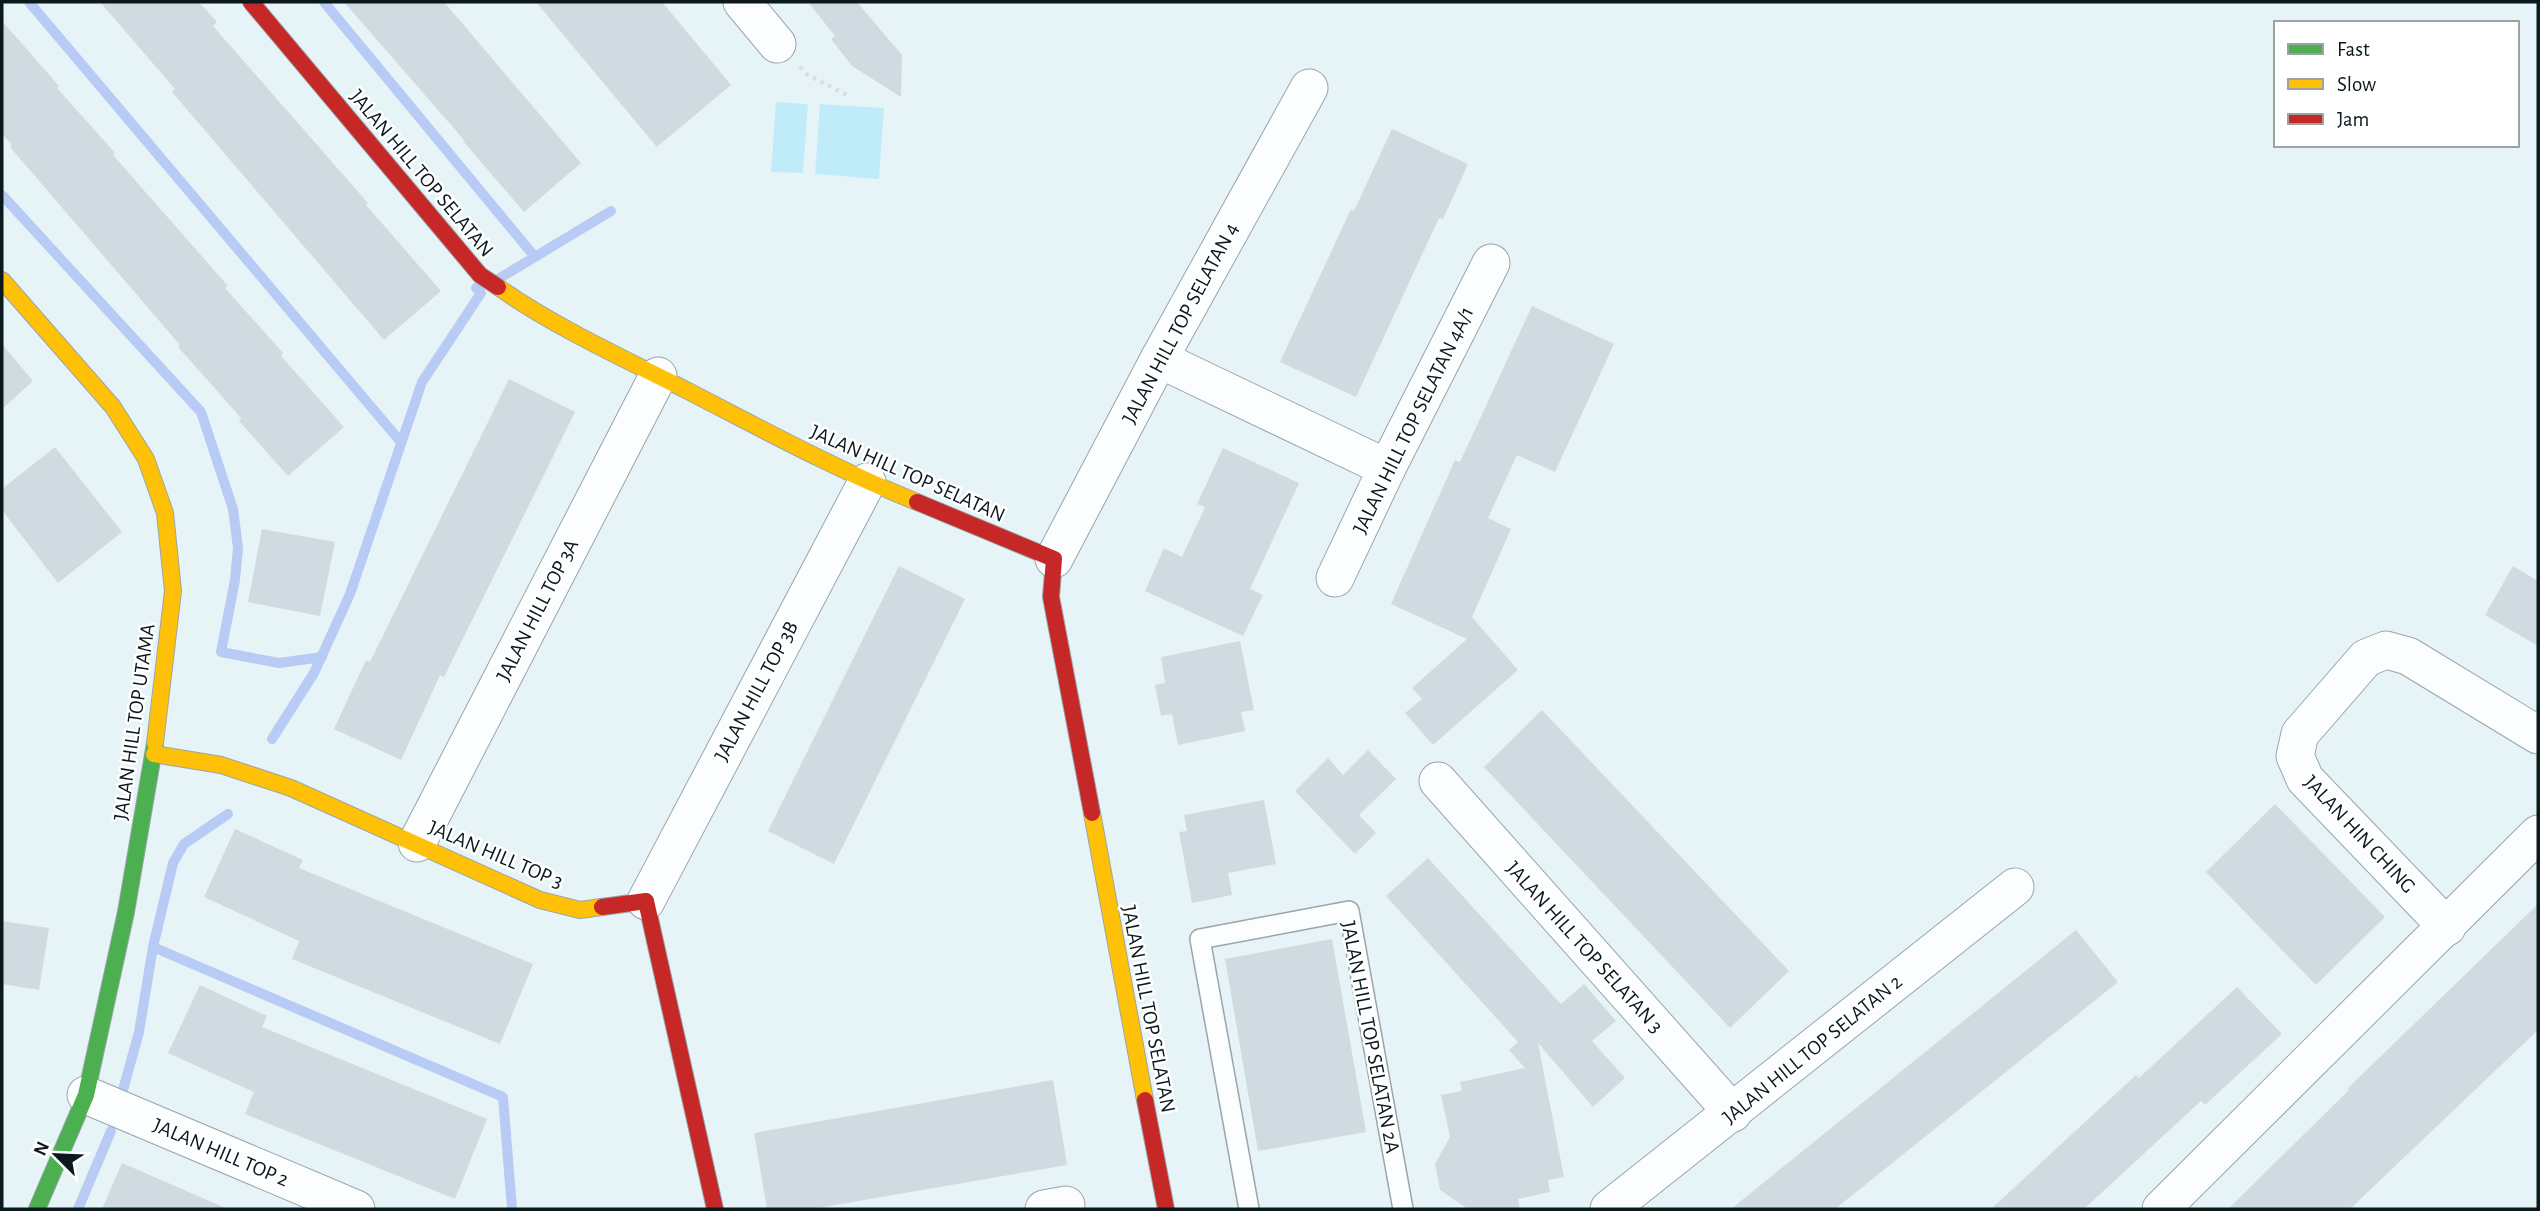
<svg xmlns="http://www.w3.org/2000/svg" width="2540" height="1211" font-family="'Alegreya Sans',sans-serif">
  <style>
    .park { fill: #c0ecf9 }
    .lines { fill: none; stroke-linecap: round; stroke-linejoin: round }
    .stream { stroke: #b7cbf5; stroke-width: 10 }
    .building { fill: #cfdbe0 }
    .lane-casing { stroke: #99a6a9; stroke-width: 22 }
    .street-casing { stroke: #99a6a9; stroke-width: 39 }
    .fast-casing { stroke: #99a6a9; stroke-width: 18 }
    .slow-casing { stroke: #99a6a9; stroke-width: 18 }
    .jam-casing { stroke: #99a6a9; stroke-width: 18 }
    .path { stroke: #dadedf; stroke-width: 4.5; stroke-dasharray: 3.5 5; stroke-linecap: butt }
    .lane { stroke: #fbfdfe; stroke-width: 19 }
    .street { stroke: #fbfdfe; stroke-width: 37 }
    .fast { stroke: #4caf50; stroke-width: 16 }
    .slow { stroke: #ffc107; stroke-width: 16 }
    .jam { stroke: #c62828; stroke-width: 16 }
    .labels { text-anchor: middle; stroke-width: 5; stroke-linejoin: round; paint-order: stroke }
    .street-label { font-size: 21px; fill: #0b191d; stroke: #fff }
  </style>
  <rect width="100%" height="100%" fill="#e7f4f7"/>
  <g class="park">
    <path d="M 776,102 L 808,104 L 803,173 L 771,172 Z"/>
    <path d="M 820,104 L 884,108 L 879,179 L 815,174 Z"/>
  </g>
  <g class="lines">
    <g class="stream">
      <path d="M 29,2 L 400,441"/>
      <path d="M 324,2 L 535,257"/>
      <path d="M 2,195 L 201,412 L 233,509 L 238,548 L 235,580 L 221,652 L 279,663 L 322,657"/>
      <path d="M 500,278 L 611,211"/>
      <path d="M 272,739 L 314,673 L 350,594 L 422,382 L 481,293 L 476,288"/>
      <path d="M 153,947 L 503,1097 L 512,1209"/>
      <path d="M 123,1090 L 139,1032 L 153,947 L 173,863 L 184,844 L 228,814"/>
      <path d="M 78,1209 L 111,1131"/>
    </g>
  </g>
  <g class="building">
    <path d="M 100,2 L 199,2 L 217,22 L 213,26 L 368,203 L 366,205 L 441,291 L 384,340 L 172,92 L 175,89 Z"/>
    <path d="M 344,2 L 444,2 L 581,163 L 524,212 L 463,141 L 464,140 Z"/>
    <path d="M 536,2 L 662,2 L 731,85 L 657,147 Z"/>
    <path d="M 808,2 L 857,2 L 902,55 L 901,97 L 852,66 L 831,39 L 835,36 Z"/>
    <path d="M 2,21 L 59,86 L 57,88 L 115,153 L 113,155 L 228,286 L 225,288 L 283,353 L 281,356 L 344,427 L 288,476 L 239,421 L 241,418 L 178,347 L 180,345 L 10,147 L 12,145 L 2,134 Z"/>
    <path d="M 1392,129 L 1468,164 L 1443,219 L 1439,218 L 1356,397 L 1280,362 L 1351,209 L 1354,211 Z"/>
    <path d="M 1532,306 L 1614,344 L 1555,472 L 1517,455 L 1488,518 L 1511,529 L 1472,617 L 1518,670 L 1433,745 L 1405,713 L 1422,699 L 1412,688 L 1467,639 L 1391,604 L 1455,460 L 1460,462 Z"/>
    <path d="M 2,344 L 33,381 L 2,409 Z"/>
    <path d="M 509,379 L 575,412 L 444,677 L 440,675 L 401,760 L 334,729 L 366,660 L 370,662 Z"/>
    <path d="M 55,447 L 122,532 L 58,583 L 2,510 L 2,489 Z"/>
    <path d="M 1223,448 L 1299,483 L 1250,589 L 1263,595 L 1243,636 L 1145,591 L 1164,548 L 1182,557 L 1205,507 L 1197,504 Z"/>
    <path d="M 262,529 L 335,542 L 320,616 L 248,602 Z"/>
    <path d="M 899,566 L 965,599 L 834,864 L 768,831 Z"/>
    <path d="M 2513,566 L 2538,581 L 2538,646 L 2485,615 Z"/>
    <path d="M 1240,641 L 1254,710 L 1241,712 L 1245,731 L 1178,745 L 1172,714 L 1161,716 L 1155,685 L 1165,683 L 1161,657 Z"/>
    <path d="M 1542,710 L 1789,971 L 1730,1028 L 1484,767 Z"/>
    <path d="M 1368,750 L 1396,779 L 1359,815 L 1376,833 L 1355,854 L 1295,791 L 1328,758 L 1343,775 Z"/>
    <path d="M 1264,800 L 1276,864 L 1228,873 L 1232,895 L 1192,903 L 1179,832 L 1187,831 L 1184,815 Z"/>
    <path d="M 2275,804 L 2385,917 L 2316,985 L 2206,872 Z"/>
    <path d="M 235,829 L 303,860 L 299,868 L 533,964 L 500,1044 L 292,959 L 299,941 L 204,897 Z"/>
    <path d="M 1428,858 L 1561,1004 L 1584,984 L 1616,1021 L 1592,1041 L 1625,1078 L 1593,1107 L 1538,1043 L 1564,1177 L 1548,1180 L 1550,1192 L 1518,1199 L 1520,1209 L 1468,1209 L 1440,1190 L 1435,1164 L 1450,1137 L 1441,1095 L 1462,1091 L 1460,1082 L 1525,1068 L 1509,1050 L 1518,1042 L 1386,896 Z"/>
    <path d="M 2538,904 L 2538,1030 L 2350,1209 L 2228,1209 L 2349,1090 L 2348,1088 Z"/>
    <path d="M 2,921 L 49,928 L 39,990 L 2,984 Z"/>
    <path d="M 2076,930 L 2118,982 L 1835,1209 L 1731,1209 Z"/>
    <path d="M 1332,939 L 1366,1132 L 1258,1151 L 1225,959 Z"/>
    <path d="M 200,985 L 267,1016 L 262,1027 L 487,1119 L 455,1199 L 245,1114 L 254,1092 L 168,1053 Z"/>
    <path d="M 2237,987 L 2282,1034 L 2205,1105 L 2201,1101 L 2084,1209 L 1991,1209 L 2136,1075 L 2139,1078 Z"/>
    <path d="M 1053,1080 L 1067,1165 L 812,1209 L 767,1209 L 754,1133 Z"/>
    <path d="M 122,1163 L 228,1209 L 102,1209 Z"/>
  </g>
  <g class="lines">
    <defs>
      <path id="lane" d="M 1249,1209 L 1200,939 L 1349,911 L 1403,1209"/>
      <g id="street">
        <path d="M 742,2 L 777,44"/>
        <path d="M 1159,359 L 1387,468"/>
        <path d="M 1054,559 L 1159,359 L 1309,88"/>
        <path d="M 1335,578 L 1387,468 L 1491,263"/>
        <path d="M 1438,781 L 1733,1113"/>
        <path d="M 417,843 L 658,376"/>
        <path d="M 646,901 L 867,482"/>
        <path d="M 2447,927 L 2305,779 L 2295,756 L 2300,734 L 2366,658 L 2386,650 L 2408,656 L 2538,735"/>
        <path d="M 86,1095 L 356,1209"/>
        <path d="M 1044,1209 L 1066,1205"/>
        <path d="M 1609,1209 L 2015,887"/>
        <path d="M 2161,1209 L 2538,834"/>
      </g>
      <path id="fast" d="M 37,1209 L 86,1095 L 126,912 L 155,743"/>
      <g id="slow">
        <path d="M 2,280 L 113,407 L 146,459 L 165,513 L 173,591 L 155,743"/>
        <path d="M 498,287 C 555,327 623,358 686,390 C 762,429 837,470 917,502"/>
        <path d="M 154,754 L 221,765 L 291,788 L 540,900 L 580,910 L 602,907"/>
        <path d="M 1092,813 L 1145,1100"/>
      </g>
      <g id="jam">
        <path d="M 251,2 L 480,275 L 498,287"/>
        <path d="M 917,502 L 1054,559 L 1051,597 L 1092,813"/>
        <path d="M 602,907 L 646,901 L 715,1209"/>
        <path d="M 1145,1100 L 1166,1209"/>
      </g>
    </defs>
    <use href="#lane" class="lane-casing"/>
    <use href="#street" class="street-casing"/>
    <use href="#fast" class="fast-casing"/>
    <use href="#slow" class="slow-casing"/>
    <use href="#jam" class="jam-casing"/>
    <path class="path" d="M 800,67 L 808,75 L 849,96"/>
    <use href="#lane" class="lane"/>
    <use href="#street" class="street"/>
    <use href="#fast" class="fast"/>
    <use href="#slow" class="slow"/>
    <use href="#jam" class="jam"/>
  </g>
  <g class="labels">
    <g class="street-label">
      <text transform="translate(422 173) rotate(50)" y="7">JALAN HILL TOP SELATAN</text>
      <text transform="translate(1180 323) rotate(-62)" y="7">JALAN HILL TOP SELATAN 4</text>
      <text transform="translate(1413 420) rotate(-64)" y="7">JALAN HILL TOP SELATAN 4A/1</text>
      <text transform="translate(908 473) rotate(24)" y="7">JALAN HILL TOP SELATAN</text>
      <text transform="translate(537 610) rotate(-63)" y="7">JALAN HILL TOP 3A</text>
      <text transform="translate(756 691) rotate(-62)" y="7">JALAN HILL TOP 3B</text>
      <text transform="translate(134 722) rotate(-82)" y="7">JALAN HILL TOP UTAMA</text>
      <text transform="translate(2360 834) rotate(47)" y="7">JALAN HIN CHING</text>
      <text transform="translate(496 854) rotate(23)" y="7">JALAN HILL TOP 3</text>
      <text transform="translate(1585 947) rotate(48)" y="7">JALAN HILL TOP SELATAN 3</text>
      <text transform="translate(1149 1009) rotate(79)" y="7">JALAN HILL TOP SELATAN</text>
      <text transform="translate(1371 1037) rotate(79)" y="7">JALAN HILL TOP SELATAN 2A</text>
      <text transform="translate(1812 1049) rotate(-39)" y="7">JALAN HILL TOP SELATAN 2</text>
      <text transform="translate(221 1152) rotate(23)" y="7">JALAN HILL TOP 2</text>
    </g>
  </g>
  <rect width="2540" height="1211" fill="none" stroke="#0b191d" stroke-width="7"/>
  <rect x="2274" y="21" width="245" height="126" fill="#ffffff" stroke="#9da3a5" stroke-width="2"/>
  <rect x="2288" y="44" width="35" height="10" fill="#4caf50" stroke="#9da3a5" stroke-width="2"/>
  <text x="2337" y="56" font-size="21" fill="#0b191d">Fast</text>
  <rect x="2288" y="79" width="35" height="10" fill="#ffc107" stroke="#9da3a5" stroke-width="2"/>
  <text x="2337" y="91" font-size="21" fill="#0b191d">Slow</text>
  <rect x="2288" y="114" width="35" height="10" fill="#c62828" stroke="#9da3a5" stroke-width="2"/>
  <text x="2337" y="126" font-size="21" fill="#0b191d">Jam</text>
  <g transform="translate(56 1155) rotate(294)" stroke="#ffffff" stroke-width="5" paint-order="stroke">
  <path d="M0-5L12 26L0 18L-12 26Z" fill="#0b191d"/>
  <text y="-10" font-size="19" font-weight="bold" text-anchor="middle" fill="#0b191d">N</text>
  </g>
</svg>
